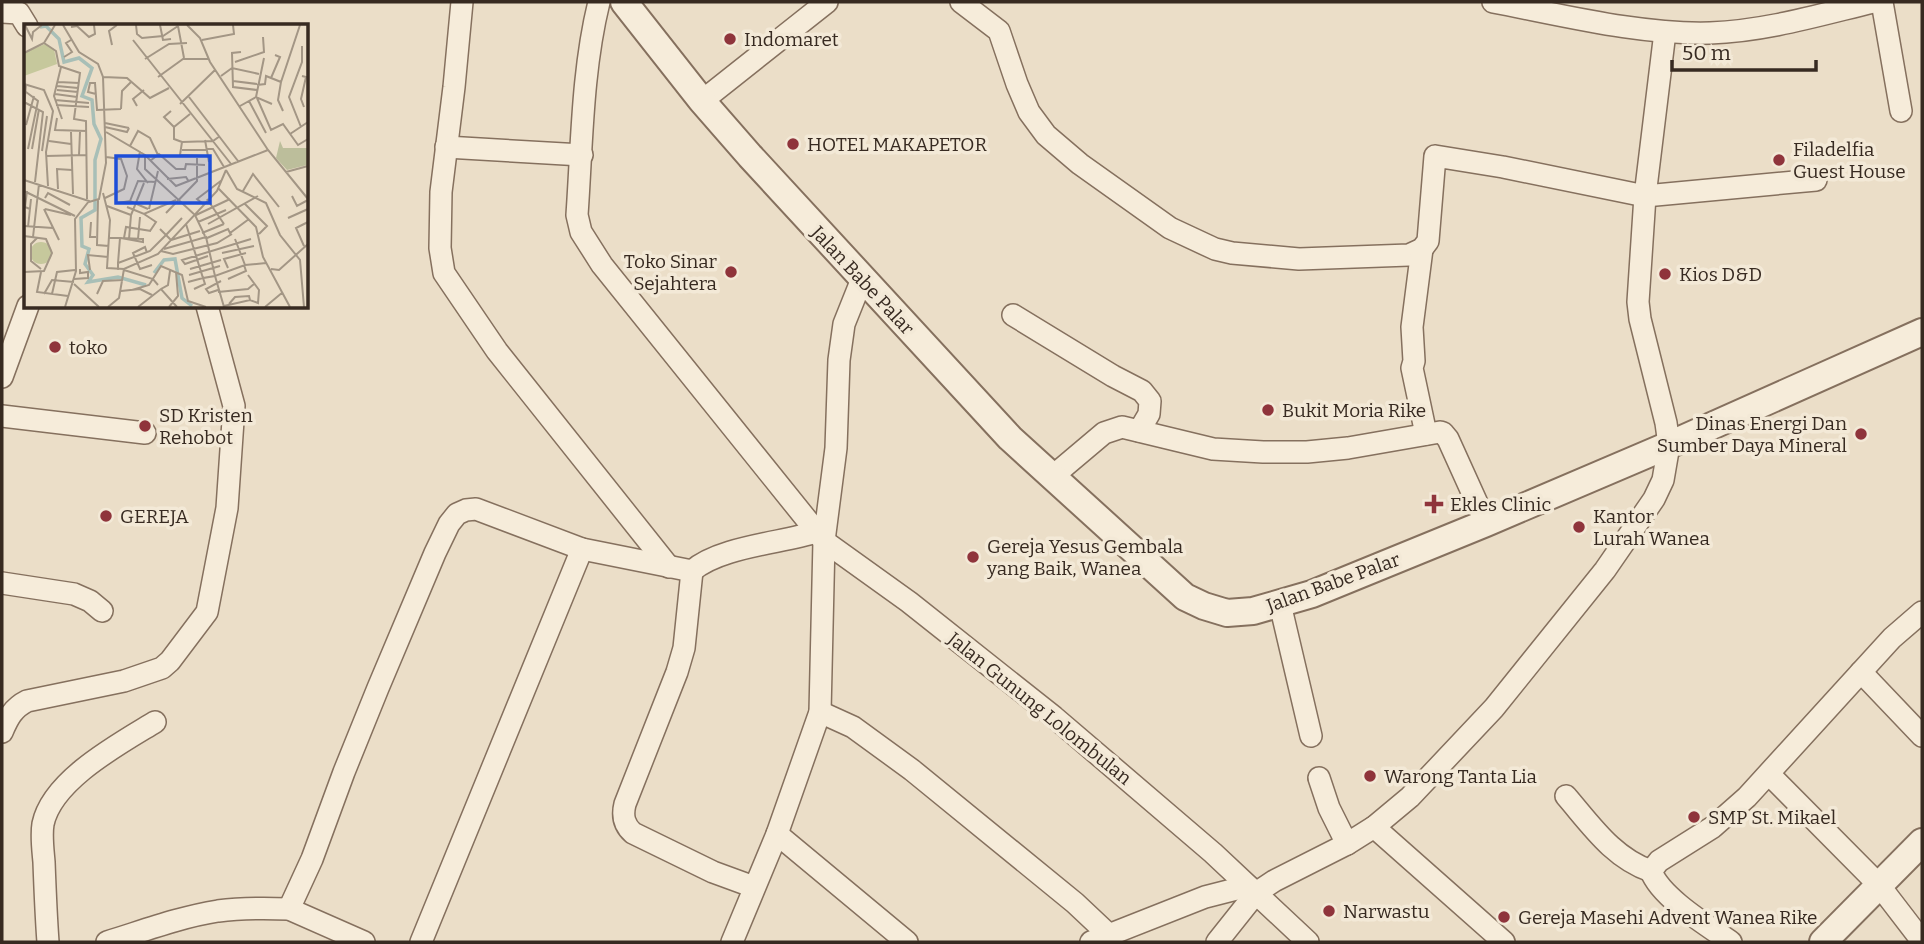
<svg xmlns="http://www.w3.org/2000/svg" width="1924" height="944" font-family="Bitter,serif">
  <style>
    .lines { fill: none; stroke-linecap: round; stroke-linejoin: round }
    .minor-casing { stroke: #85705e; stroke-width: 24 }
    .tertiary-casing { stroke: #85705e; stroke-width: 30 }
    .minor { stroke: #f6ecda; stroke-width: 21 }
    .tertiary { stroke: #f6ecda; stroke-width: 26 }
    .poi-dot { fill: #8f343b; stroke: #f3e9d7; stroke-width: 2.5 }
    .labels { text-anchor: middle; stroke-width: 7; stroke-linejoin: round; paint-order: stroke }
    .poi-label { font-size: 19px; fill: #372a21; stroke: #f3e9d7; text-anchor: start }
    .street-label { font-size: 19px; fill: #372a21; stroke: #f3e9d7 }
    .inset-river { fill: none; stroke: #a8bfb7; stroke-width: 3.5 }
    .inset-road { fill: none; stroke: #a39685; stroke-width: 2 }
    .view { fill: #1d4ed8; fill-opacity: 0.15; stroke: #1d4ed8; stroke-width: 3.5 }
    .inset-edge { fill: none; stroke: #372a21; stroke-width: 3.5 }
  </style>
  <rect width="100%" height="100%" fill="#ebdec8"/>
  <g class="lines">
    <defs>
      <g id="minor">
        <path d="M 462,2 L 454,87 L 441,192 L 440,248 L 444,273 L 497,351 L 669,567"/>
        <path d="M 599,2 C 582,71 582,144 577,215 L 581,232 L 602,265 L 824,541 L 909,602 L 1054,717 L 1213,853 L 1308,942"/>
        <path d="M 961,2 L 999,31 L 1017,84 L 1029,112 L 1046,135 L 1080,164 L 1170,228 L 1215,249 L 1232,253 L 1299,259 L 1409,255 L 1422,249 L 1428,241 L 1435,156 L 1503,167 L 1645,196 L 1816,180"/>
        <path d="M 1493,2 C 1562,15 1640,35 1710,33 C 1766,31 1819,15 1873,2"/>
        <path d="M 1882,2 L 1901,111"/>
        <path d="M 2,12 L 19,13 L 27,26"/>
        <path d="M 702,101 L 827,2"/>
        <path d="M 446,147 L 582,155"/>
        <path d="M 1422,249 L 1412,327 L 1414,361 L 1412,368 L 1426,434"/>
        <path d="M 1013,315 L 1113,376 L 1142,391 L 1150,401 L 1149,414 L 1139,431"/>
        <path d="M 2,377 L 28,306"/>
        <path d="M 2,416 L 145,433"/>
        <path d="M 1053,476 L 1104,433 L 1122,427 L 1213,449 L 1263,452 L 1307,452 L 1348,448 L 1440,432 L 1443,433 L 1448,439 L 1486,523"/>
        <path d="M 692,571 L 684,648 L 677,672 L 625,804 C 622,816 624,825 633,833 L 713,872 L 754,887"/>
        <path d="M 2,583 L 74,594 L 90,601 L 102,611"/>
        <path d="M 1280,604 L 1311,736"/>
        <path d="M 1861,672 L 1922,736"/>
        <path d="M 820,712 L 853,727 L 912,770 L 1075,903 L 1109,935"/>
        <path d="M 2,732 C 8,718 13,708 27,701 L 124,681 L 162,668 L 170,661 L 207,612 L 227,508 L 234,406 L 207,306"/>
        <path d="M 1769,774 L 1879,885 L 1922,941"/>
        <path d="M 1319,778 L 1329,808 L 1347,844"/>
        <path d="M 1566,796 C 1591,825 1613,858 1651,871"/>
        <path d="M 1374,827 L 1504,942"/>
        <path d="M 777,834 L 907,942"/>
        <path d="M 289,909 L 312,859 L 344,772 L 378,688 L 435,553 L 449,524 L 457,514 L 466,510 L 476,509 L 582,549 L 692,571 C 719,547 781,543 816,532"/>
        <path d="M 48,942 C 46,915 45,889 44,862 C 43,850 41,836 43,824 C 52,780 119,744 155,722"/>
        <path d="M 107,942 C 143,931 180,917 218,911 C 241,908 266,908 289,909 L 364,942"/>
        <path d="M 421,942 L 582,549"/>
        <path d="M 732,942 L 777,834 L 820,712 L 824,541 L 836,448 L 839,360 L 844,324 L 862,279"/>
        <path d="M 1091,942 L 1205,897 L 1248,886"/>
        <path d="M 1217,942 L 1256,893 L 1274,881 L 1347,844 L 1374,827 L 1410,797 L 1494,708 L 1605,570 L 1654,499 L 1663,480 L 1669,445 L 1666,423 L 1640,319 L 1638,302 L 1645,196 L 1665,32"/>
        <path d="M 1731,942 C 1708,926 1660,897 1651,871 L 1659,861 L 1713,827 L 1747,797 L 1892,638 L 1922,612"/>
      </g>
      <g id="tertiary">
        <path d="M 624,2 L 702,101 L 750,156 L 1010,438 L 1185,597 L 1204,606 L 1227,613 L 1253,611 L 1312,594 L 1486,523 L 1669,445 L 1922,332"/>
        <path d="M 1823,942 L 1922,842"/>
      </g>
    </defs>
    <use href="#minor" class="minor-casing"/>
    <use href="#tertiary" class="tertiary-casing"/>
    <use href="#minor" class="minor"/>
    <use href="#tertiary" class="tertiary"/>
  </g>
  <g class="poi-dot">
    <circle cx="730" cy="39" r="7"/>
    <circle cx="793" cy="144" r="7"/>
    <circle cx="1779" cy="160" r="7"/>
    <circle cx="731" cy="272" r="7"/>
    <circle cx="1665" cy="274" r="7"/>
    <circle cx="55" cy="347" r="7"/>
    <circle cx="1268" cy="410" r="7"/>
    <circle cx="145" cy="426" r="7"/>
    <circle cx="1861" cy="434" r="7"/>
    <path d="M1430.5 493.5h7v7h7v7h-7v7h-7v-7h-7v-7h7z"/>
    <circle cx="106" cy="516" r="7"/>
    <circle cx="1579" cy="527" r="7"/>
    <circle cx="973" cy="557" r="7"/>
    <circle cx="1370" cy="776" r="7"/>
    <circle cx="1694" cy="817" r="7"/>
    <circle cx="1329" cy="911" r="7"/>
    <circle cx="1504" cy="917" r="7"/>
  </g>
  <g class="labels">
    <g class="poi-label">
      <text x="744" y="46">Indomaret</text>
      <text x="807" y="151">HOTEL MAKAPETOR</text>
      <text x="1793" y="156">Filadelfia<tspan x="1793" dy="22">Guest House</tspan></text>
      <text x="717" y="268" text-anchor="end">Toko Sinar<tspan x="717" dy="22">Sejahtera</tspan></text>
      <text x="1679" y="281">Kios D&amp;D</text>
      <text x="69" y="354">toko</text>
      <text x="1282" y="417">Bukit Moria Rike</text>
      <text x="159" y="422">SD Kristen<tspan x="159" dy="22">Rehobot</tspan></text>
      <text x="1847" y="430" text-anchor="end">Dinas Energi Dan<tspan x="1847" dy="22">Sumber Daya Mineral</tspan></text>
      <text x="1450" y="511">Ekles Clinic</text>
      <text x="120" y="523">GEREJA</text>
      <text x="1593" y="523">Kantor<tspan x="1593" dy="22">Lurah Wanea</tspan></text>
      <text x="987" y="553">Gereja Yesus Gembala<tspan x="987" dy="22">yang Baik, Wanea</tspan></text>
      <text x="1384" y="783">Warong Tanta Lia</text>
      <text x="1708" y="824">SMP St. Mikael</text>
      <text x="1343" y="918">Narwastu</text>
      <text x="1518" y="924">Gereja Masehi Advent Wanea Rike</text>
    </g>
    <g class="street-label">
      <text transform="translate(863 280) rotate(47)" y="7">Jalan Babe Palar</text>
      <text transform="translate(1333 582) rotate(-20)" y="7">Jalan Babe Palar</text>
      <text transform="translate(1040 708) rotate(39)" y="7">Jalan Gunung Lolombulan</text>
    </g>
  </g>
  <g transform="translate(24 24)">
    <rect width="284" height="284" fill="#ebdec8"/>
    <path d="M 21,20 L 30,25 L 33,40 L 0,52 L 0,29 ZM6 229a11 11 0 1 1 22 0a11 11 0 1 1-22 0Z" fill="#c6c89c"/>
    <path d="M 256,117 L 259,124 L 283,124 L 283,141 L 263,146 L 252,134 Z" fill="#bcbe9b"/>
    <path class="inset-river" d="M 16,3 L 22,2 L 35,15 L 40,38 L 55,34 L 68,44 L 58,72 L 68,76 L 70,100 L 77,115 L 71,136 L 71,186 L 57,194 L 58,222 L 65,225 L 61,240 L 69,251 L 64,258 L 94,253 L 122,261M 130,249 L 140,236 L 151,235 L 158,274 L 168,282"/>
    <path class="inset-road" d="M 1,1 L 8,15 L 9,8 L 18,1M 39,1 L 55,28 L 74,40 L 79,53 L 82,139 L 75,175 L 65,178M 112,1 L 113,10 L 118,14 L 139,12 L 154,2M 136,1 L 139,16 L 147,15M 163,1 L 176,14 L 186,38 L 244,126 L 284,175M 154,2 L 160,34M 47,3 L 53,2 L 65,13 L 71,10 L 70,1M 109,16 L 207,140M 178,16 L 210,10 L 209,1M 20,19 L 32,27 L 35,42 L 56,49 L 50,95 L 62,97 L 63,175M 88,21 L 85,7 L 93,1M 217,28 L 208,29 L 209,63 L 233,66M 0,29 L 20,19 L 31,1M 40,33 L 48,28 L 42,19 L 47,16M 121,35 L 145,20 L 163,19M 211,38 L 240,28 L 239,13M 37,43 L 30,72 L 38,95M 197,52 L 208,44 L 235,50M 278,52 L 282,53 L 277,75 L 280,83M 79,53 L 103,54 L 126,74 L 145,64M 134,53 L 159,35 L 184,35M 247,54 L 256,33 L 251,31M 209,57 L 233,60M 34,58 L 55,59M 257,58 L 276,1M 71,59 L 73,86 L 97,85M 72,59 L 66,59 L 64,68 L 72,70M 0,60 L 20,66 L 29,87 L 22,128 L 24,162M 233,61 L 241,60 L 242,52 L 257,58 L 254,76 L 259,87M 33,62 L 54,64M 33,66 L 54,68M 2,68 L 14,77 L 4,125M 31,70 L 53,73M 165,73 L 214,137M 232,73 L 240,34M 233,74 L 247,106 L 259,100 L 274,121 L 284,115M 31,76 L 65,79M 225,77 L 242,109M 0,78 L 19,88 L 11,158M 156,80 L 191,46M 32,81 L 65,83M 113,82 L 109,75 L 120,66M 216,82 L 232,73 L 248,80M 0,85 L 2,60M 97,85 L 98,67 L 107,58M 147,87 L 140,93 L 150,103M 166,90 L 150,103 L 150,115 L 158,118 L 156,131 L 184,132M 33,94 L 31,106 L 63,107M 81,99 L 105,104M 2,101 L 10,72M 81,103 L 103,108 L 105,104M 277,103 L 265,73 L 278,38 L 278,22M 47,108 L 49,170M 82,108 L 121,131 L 152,162 L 244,126M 266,110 L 284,98M 181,116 L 185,138M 25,117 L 47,120M 158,118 L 189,117 L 196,112M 106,122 L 114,107 L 126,114 L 134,131M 8,125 L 15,85M 182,125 L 189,125 L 200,143M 158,126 L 182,126M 18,127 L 23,92M 116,127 L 113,145 L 124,159M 55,131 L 56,108M 121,131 L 121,145 L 171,191 L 181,212M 22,132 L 63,131M 126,137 L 135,130 L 152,145 L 161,145 L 162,140 L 181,141M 202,146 L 213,165 L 242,179 L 256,211 L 276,236 L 280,283M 262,148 L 284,142M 143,155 L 162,153 L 165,158M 0,156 L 65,177 L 51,195 L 52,247 L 41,283M 194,164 L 232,203 L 239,233 L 266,283M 34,165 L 33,145 L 48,146M 0,167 L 51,192M 3,167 L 1,183 L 6,185M 219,167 L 229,150 L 255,183M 79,169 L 86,196 L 83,244 L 100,245 L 134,230 L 193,167 L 202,146M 268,172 L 273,182 L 284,176M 21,174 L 24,169 L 46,181M 81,174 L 100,165 L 103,152 L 97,135 L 82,133M 183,175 L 200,200M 74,176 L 73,221 L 85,222M 106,177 L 114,157 L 132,158M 94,179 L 106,177 L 124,185M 179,180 L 173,175 L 198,156M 221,180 L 243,202 L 235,210M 83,182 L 107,191M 103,183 L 120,190 L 152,176M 20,185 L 35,216M 21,185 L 47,191M 125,185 L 134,147M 142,189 L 173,157 L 173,134M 120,190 L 132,198 L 126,207M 172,191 L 206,175M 264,194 L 284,185M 67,198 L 66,213 L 72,213M 174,198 L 202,186M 162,200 L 179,254 L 191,252 L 200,283M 184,200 L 234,172M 0,202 L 29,204M 4,203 L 7,175M 136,205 L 142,211 L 158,194M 178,209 L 200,200M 0,212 L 22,215 L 28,229 L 20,247 L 0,248M 9,213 L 15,160M 13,214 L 7,220 L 7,237 L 17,245M 85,214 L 96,214 L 94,239M 96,214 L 97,214 L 119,215 L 119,218 L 97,214M 100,214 L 102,203 L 127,207M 183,214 L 204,205 L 206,209 L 225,195M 105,215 L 107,191 L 120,159M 114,215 L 116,193M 211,215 L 221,241M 280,222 L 272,204 L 284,198M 140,225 L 182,213 L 191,252 L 221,241 L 242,239M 137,227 L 149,230 L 193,219 L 208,210M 123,229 L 121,223 L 109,229 L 116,245 L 128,241M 198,229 L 230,222M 184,232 L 161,240 L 158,236 L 227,215M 204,244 L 200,235 L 222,229M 166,245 L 197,236M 247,245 L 255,246 L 284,220M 66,246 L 64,231 L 84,233M 94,246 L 94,239 L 126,227 L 142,211 L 147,216 L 176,207M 100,246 L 129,255 L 134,261M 17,248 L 13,268 L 44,272M 165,251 L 196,242M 50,255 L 64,254 L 64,248 L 56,249 L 56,245M 204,255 L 222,247 L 220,241M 164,258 L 179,254 L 181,260 L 170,265M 50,260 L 75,283M 137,265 L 144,261 L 146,247M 108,266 L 125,261 L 137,242 L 158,251 L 164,277 L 182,283M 194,266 L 185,269 L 182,265 L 197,257M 97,267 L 116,265 L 128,271M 194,268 L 224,265 L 230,260M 20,270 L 28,256 L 50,258M 28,270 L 33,248 L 51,246M 73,270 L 79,257 L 99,256M 205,280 L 211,273 L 225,272 L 226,276M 200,282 L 226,276 L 234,279 L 235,266 L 224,251M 84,283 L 95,274 L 100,245M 114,283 L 137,265 L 153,283M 145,283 L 154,272 L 152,248M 241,283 L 259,268"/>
    <path class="view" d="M 92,132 L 186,132 L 186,179 L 92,179 Z"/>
    <rect width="284" height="284" class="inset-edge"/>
  </g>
  <rect width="1924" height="944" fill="none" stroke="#372a21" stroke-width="7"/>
  <path d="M1672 60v10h144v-10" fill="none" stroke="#372a21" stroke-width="3.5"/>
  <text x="1682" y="60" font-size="21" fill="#372a21" stroke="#f3e9d7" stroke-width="5" paint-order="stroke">50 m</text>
</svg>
